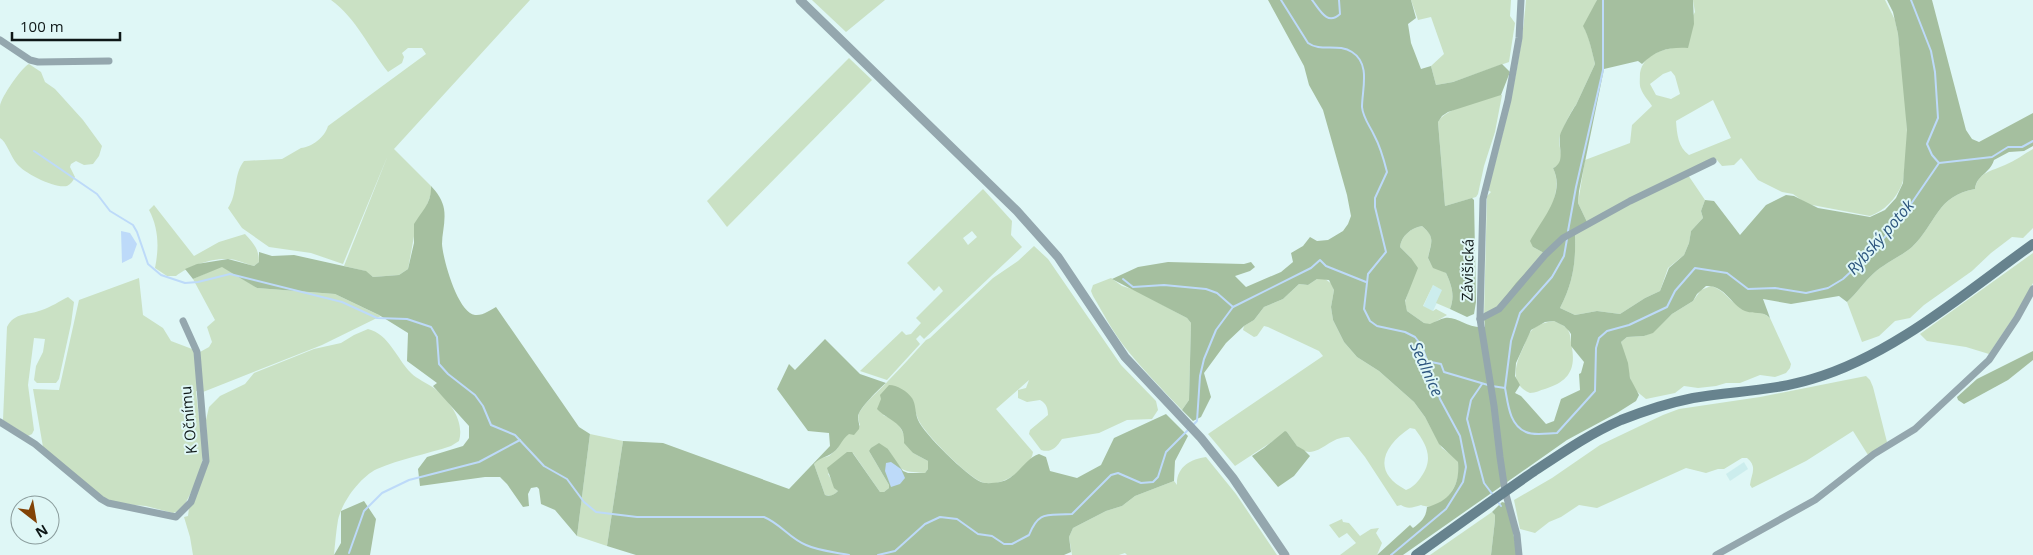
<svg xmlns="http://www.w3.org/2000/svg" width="2033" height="555" font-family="'Open Sans',sans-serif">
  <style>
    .built { fill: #cceded }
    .green { fill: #cae1c4; fill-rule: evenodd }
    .forest { fill: #a5bf9f; fill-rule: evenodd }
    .water { fill: #bddaf9 }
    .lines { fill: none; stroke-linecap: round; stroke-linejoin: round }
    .stream { stroke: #bddaf9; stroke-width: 2 }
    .minor { stroke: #94a7ae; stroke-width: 7 }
    .tertiary { stroke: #94a7ae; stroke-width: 9 }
    .secondary { stroke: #67838e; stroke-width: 10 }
    .labels { text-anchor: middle; stroke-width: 4; stroke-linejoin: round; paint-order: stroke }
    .street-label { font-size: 15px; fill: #0e1717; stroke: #dff7f6 }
    .water-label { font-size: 16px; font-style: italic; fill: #2c557e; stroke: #dff7f6 }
  </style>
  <rect width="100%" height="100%" fill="#dff7f6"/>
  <g class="built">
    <path d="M 1433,285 L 1443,290 L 1433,311 L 1423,307 Z"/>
    <path d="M 1744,462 L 1748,469 L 1730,481 L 1726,474 Z"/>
  </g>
  <g class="green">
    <path d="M 331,0 L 530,0 L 394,149 L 431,186 L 432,191 L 424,213 L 417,220 L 408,269 L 399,275 L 373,277 L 365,271 L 344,266 L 388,155 L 343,264 L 311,253 L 269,247 L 242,228 L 228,208 C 238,194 233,175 244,161 L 282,159 L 301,148 C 312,147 325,137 328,126 L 426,54 L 422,48 L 408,48 L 402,53 L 404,57 L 402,63 L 388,72 C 369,48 356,18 331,0 Z"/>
    <path d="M 812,0 L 885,0 L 846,32 Z"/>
    <path d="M 1411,0 L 1511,0 L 1510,16 L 1515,23 L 1509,62 L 1453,82 L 1436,85 L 1431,66 L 1444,54 L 1431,17 L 1418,20 Z"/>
    <path d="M 1526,0 L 1597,0 C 1594,11 1587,18 1585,30 C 1588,33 1594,58 1595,64 L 1576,105 C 1572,109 1560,133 1559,140 C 1559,146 1562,154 1561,160 C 1560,164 1557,166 1553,168 C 1565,191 1543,225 1533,247 L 1544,253 L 1514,294 L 1484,317 L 1487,196 L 1491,192 L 1488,190 C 1505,127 1521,65 1526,0 Z"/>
    <path d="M 1693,0 L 1885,0 L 1895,20 L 1898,34 C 1902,77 1911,122 1905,165 C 1904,171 1904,179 1902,184 C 1896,199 1884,211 1870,216 L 1807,204 L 1793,194 L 1782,192 L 1758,180 L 1741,158 L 1734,165 L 1722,166 L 1717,160 L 1701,165 L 1587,222 L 1578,203 L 1585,160 L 1630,143 L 1632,125 L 1652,106 C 1649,101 1643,95 1641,89 C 1639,85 1640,78 1640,73 C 1644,54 1659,51 1676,47 L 1695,12 ZM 1671,71 L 1675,76 L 1680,94 L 1671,99 L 1656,95 L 1650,84 L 1663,74 ZM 1713,100 L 1731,138 L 1689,155 C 1678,147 1677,134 1676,121 Z"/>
    <path d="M 849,58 L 872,80 L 727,227 L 707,201 Z"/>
    <path d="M 29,64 L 41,72 L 45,82 L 55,89 L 83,120 L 102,146 L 99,156 L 93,164 L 84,165 L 76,161 L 71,164 L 70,167 L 75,177 C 73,181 71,184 67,186 C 55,189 24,173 17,164 C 11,157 6,141 0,138 C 0,127 0,116 0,106 C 1,97 22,67 29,64 Z"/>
    <path d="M 1499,95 L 1502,95 L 1495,132 L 1484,166 L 1478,194 L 1476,197 L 1445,206 L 1438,122 C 1445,108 1484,100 1499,95 Z"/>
    <path d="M 2033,149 L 2033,228 L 2023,238 L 2012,237 L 1991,253 L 1972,271 L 1924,305 L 1910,318 L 1895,321 L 1879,336 L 1862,342 L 1847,302 C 1857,293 1864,282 1874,273 C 1885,263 1900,257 1912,247 C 1937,223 1936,196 1975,189 C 1978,172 1992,171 2005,165 C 2015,161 2024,154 2033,149 Z"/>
    <path d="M 1688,175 L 1705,200 L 1701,211 L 1703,218 L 1691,231 L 1689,243 L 1684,255 L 1668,268 L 1660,291 L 1645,298 L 1620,314 L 1597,311 L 1575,315 L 1560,308 C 1573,283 1576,262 1575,234 L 1614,212 Z"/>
    <path d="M 983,189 L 1012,221 L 1011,235 L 1022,247 L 924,339 L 920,335 L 916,339 L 920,344 L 887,380 L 860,371 L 902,331 L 906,335 L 911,334 L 921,323 L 916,318 L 943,291 L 939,286 L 934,291 L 907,263 ZM 972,231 L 977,237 L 968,245 L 963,238 Z"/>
    <path d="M 154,205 L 194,256 L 219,242 L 245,234 C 254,244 259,249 259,262 L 254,266 C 246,264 236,259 228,259 C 212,258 188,266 176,276 L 167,276 L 155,268 C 159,248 159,229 149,210 Z"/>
    <path d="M 1422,226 C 1436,238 1431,241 1428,258 C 1432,268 1437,268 1446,273 C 1452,286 1455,296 1450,309 L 1436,303 L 1442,290 L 1433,285 L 1423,306 L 1433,311 L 1436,309 L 1447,315 L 1430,325 L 1424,323 L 1407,311 L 1405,302 L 1410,286 L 1411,258 L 1400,247 C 1401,236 1411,228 1422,226 Z"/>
    <path d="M 1034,246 L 1048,259 L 1121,365 L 1156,401 L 1158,410 L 1152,419 L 1127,420 L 1099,433 L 1062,439 C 1056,448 1051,453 1041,450 L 1029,434 L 1030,430 L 1048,415 C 1048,408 1046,403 1040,400 L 1027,402 L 1018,398 L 1018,390 L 1026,388 L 1029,380 L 996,409 L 1033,452 C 1032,462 1022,470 1014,475 C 1005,481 996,485 985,483 C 971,481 923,432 918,419 C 915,412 914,404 911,397 L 883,415 L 897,421 L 913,453 L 928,461 L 928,469 L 925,473 C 899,471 902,472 888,449 L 869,451 L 889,485 L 889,488 L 884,492 L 880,492 L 853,453 L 828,474 L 838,491 L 832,496 L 825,495 L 814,464 L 818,459 L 829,456 L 837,449 L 843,438 L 860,425 C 858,419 857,415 861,410 C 868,399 879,391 888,381 C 901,368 913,354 926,340 L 930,338 L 993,278 L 1018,261 Z"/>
    <path d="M 2033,253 L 2033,283 L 2021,306 L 1989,354 L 1966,347 L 1927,341 L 1920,334 Z"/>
    <path d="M 222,266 L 257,288 L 335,294 L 381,316 L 322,345 L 203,392 L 196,391 L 203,454 L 200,475 L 185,504 L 179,511 L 173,513 L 146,506 L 123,504 L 105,500 L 43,447 L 33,389 L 59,390 L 79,300 L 139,278 L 143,315 L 163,328 L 171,341 L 200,352 L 209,347 L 212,342 L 207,327 L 215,320 L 193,279 Z"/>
    <path d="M 1111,278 L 1122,286 L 1135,290 L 1187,318 L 1191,323 L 1189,400 L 1182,410 C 1162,389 1142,369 1124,346 C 1112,330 1103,313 1093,296 L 1091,291 L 1093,285 Z"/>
    <path d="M 1317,279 L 1325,279 L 1332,284 L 1334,290 L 1331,307 L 1333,320 L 1344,342 L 1357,357 L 1379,371 L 1414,402 L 1425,417 L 1442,448 L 1457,459 C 1465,480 1444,514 1421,505 C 1414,507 1408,510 1401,505 L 1397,506 L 1365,457 L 1349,437 C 1328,435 1315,465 1296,445 C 1293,441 1290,436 1287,432 L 1235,466 L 1208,434 L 1323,356 L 1319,351 L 1268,327 L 1264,326 L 1257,336 L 1254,337 L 1243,330 L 1244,326 L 1254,320 L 1264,307 L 1283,299 L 1299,284 L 1308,285 ZM 1410,428 L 1415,429 C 1427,445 1434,459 1421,477 C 1417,483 1412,488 1406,490 C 1371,472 1383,446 1410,428 Z"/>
    <path d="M 1711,286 C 1723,289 1728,299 1737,305 C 1748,312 1762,310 1770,318 L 1791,364 L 1790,368 L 1786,373 L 1775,377 L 1760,375 L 1740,383 L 1726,383 L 1716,386 L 1698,388 L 1684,386 L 1675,393 L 1646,399 L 1635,390 L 1630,378 L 1621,342 L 1627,337 L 1644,336 L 1653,332 L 1672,314 L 1693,301 L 1701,290 Z"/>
    <path d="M 68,297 L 74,302 L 71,324 L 59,379 L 56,383 L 37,383 L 34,380 L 36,366 L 43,352 L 45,339 L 34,338 L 28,385 L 34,430 L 32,434 L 28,436 L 3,420 L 7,327 C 14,312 30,315 42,310 C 51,307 60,301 68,297 Z"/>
    <path d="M 1554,321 C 1572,329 1569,331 1572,348 C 1576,371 1567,382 1545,389 C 1540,390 1536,393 1530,393 C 1508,384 1516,362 1524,346 C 1526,341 1528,333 1533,329 C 1539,324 1546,322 1554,321 Z"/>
    <path d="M 368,329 C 389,334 397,359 411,373 C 417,379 427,383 434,388 C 449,400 465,421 459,441 L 451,446 C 427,454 400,459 377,469 C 360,477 342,502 338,520 C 336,532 335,544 334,555 L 193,555 L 190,537 L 184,517 L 188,516 L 189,508 L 206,470 L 208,451 L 206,420 L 209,407 L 220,396 L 245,384 L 254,373 L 314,349 L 341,343 L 354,335 Z"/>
    <path d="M 1866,376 L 1870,380 L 1873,387 L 1887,442 L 1868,455 L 1853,431 L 1806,461 L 1752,488 L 1750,485 C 1751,474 1758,467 1747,458 L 1742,458 L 1724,469 L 1718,469 L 1706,473 L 1686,468 L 1597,508 L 1579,505 L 1561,517 L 1549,522 L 1535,533 L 1520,529 L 1514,500 L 1552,478 L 1600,445 L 1663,415 L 1679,409 L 1760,397 Z"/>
    <path d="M 590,434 L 623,441 L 607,546 L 577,536 Z"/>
    <path d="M 1206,457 L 1236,494 L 1277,555 L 1127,555 L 1125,553 L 1119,555 L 1072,555 L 1069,537 L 1073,528 L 1106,511 L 1122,506 L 1135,496 L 1174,481 L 1177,485 C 1176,467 1191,459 1206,457 Z"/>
    <path d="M 1492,512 L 1495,515 L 1495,520 L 1491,555 L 1430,555 Z"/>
    <path d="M 1342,519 L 1343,522 L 1349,523 L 1360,536 L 1371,529 L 1379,528 L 1376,533 L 1382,543 L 1377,555 L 1340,555 L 1356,543 L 1347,533 L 1339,538 L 1329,525 Z"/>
  </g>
  <g class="forest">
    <path d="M 1268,0 L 1411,0 L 1416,18 L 1408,24 L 1411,43 L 1421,69 L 1431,66 L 1436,85 L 1453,82 L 1502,64 L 1510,72 L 1501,95 L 1448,112 L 1442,116 L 1438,122 L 1445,206 L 1472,198 L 1474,200 L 1476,302 L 1474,314 L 1467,317 L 1450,309 C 1455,296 1452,286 1446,273 L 1433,268 L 1428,258 C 1431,242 1436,238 1422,226 C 1411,228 1401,236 1400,247 L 1411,258 L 1418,268 L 1405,301 L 1407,311 L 1424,323 L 1430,324 C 1435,322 1440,319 1445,318 C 1458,316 1467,329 1485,327 L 1484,317 L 1493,313 L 1516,283 L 1544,253 L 1533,247 L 1530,241 C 1542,219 1566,194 1553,168 C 1566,162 1558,147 1560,136 C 1560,132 1574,107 1576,105 L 1595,64 C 1592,51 1589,37 1583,26 L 1597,0 L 1693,0 L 1694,24 L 1688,48 C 1669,47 1656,50 1642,64 L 1638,61 L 1604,69 L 1579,191 L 1578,203 L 1587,222 L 1575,235 C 1576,262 1573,283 1560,308 L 1575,315 L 1597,311 L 1620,314 L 1645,298 L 1660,291 L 1669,268 L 1684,255 L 1689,243 L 1691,231 L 1703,218 L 1701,211 L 1705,200 L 1714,201 L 1740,235 L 1766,205 L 1786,195 L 1794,196 L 1818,208 L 1870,217 L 1885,210 L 1896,198 L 1903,183 L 1907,130 L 1898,34 L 1893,12 L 1887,0 L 1932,0 L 1966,130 L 1972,139 L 1979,142 L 2033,113 L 2033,146 L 2024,151 L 2009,152 L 1994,160 C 1989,175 1977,174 1975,189 C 1936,196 1937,223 1912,247 C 1900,257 1885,263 1874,273 C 1864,282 1857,293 1847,302 L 1839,296 L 1791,304 L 1763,299 L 1770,318 C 1762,310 1754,315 1745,311 C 1730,304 1725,285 1706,286 L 1697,294 L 1693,301 L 1672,314 L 1653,333 L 1644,336 L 1627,337 L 1621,342 L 1628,363 L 1630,378 L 1639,395 L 1636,401 L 1617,413 L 1567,440 L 1403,555 L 1377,555 L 1410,525 L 1413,528 C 1421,522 1426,518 1427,507 C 1451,501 1460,485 1458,462 L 1439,444 L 1425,417 L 1414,402 L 1379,371 L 1357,357 L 1344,342 L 1333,320 L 1331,307 L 1334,290 L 1329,280 L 1317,279 L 1308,285 L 1299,284 L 1283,299 L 1264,307 L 1254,320 L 1244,326 L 1226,343 L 1204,373 L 1211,397 L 1201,417 L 1193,421 L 1182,410 L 1189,400 L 1191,323 L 1187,318 L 1112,279 L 1138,267 L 1168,262 L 1244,264 L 1251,262 L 1255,267 L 1250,271 L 1235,276 L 1246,287 L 1281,272 L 1293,262 L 1291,253 L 1303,246 L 1310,237 L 1317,241 L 1328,240 L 1343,231 L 1348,224 L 1351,216 L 1347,195 L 1323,110 L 1309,85 L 1304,66 ZM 1554,321 L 1564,326 L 1569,331 L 1571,334 L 1571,346 L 1584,362 L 1581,373 L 1579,374 L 1580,390 L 1561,399 L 1554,421 L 1546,424 L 1521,396 L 1515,393 L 1520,385 L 1515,376 L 1516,363 L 1531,330 L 1545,322 Z"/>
    <path d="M 431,186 C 437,192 443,201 444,209 C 446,221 442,233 442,244 C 443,260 458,313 475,315 C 483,316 490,310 496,307 L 579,427 L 590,434 L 577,536 L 555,510 L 541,504 L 539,489 L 537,487 L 531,488 L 528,494 L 529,506 L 523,507 L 507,484 L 500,477 L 485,477 L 420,486 L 418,469 L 427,457 L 463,446 L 469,438 L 469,426 L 433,386 L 437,383 L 407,361 L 408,333 L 379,315 L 335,294 L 257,288 L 222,267 L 193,279 L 185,269 L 197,264 L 228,259 L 254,266 L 259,262 L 259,252 L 272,256 L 294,255 L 366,271 L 373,277 L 399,275 L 408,269 L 414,243 L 414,224 C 421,212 432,203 431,186 Z"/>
    <path d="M 825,339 L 860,374 L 886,383 C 880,388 858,409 858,417 C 858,422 860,424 859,429 L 854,435 L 849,434 C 842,439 841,445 836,450 C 829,457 820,457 814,464 L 825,495 C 830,497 834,495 838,491 L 834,488 L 827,468 L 847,452 L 852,452 L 880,492 L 884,492 L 889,488 L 889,485 L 869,451 L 871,448 L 879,443 L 888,449 L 903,471 L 908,473 L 925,473 L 928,469 L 928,461 L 913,453 L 904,443 C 906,422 888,421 877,409 L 881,399 L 880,395 L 889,385 C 897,385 907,391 912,398 C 916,404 915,413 918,420 C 924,434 967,476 981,482 C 986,484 994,483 1000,482 C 1017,479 1025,458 1039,454 L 1046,457 L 1050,471 L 1077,478 L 1101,465 L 1114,438 L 1166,414 L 1188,436 L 1175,461 L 1174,481 L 1135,496 L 1122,506 L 1106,511 L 1073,528 L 1069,537 L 1071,552 L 1064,555 L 636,555 L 607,546 L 623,441 L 663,443 L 789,489 L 830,446 L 829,433 L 808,431 L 777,389 L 789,364 L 795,370 Z"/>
    <path d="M 2033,351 L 2033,360 L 2008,380 L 1964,404 L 1958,400 L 1957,397 L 1977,379 Z"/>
    <path d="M 1285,431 L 1287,432 L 1297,446 L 1304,450 L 1310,456 L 1294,476 L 1278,487 L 1252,456 L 1264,448 Z"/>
    <path d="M 364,501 L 376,519 L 370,555 L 334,555 L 341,543 L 341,511 Z"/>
    <path d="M 1502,502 L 1506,503 L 1512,525 L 1517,555 L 1491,555 L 1495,520 L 1495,515 L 1492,512 Z"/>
  </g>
  <g class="water">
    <path d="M 121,231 L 130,233 L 137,244 L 132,258 L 122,263 Z"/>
    <path d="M 891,462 L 901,469 L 905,478 L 900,484 L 891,487 L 885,471 L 886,463 Z"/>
  </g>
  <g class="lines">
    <g class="stream">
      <path d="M 1281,0 L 1308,43 C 1320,52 1339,43 1352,52 C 1371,64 1362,89 1362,107 C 1363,118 1370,126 1374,135 C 1380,146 1384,160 1387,172 L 1375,198 L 1375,207 L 1386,252 L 1368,274 L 1364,309 L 1370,321 L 1377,326 L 1405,332 L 1415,337 L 1422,346 L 1440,399 L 1460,436 L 1466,467 L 1463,482 L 1446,509 L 1391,555"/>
      <path d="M 1312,0 C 1320,10 1327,26 1340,14 L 1339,0"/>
      <path d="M 1911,0 L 1931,51 L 1935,72 L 1938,118 L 1927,144 L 1932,155 L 1939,163"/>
      <path d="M 34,151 L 97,194 L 110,211 L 133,225 L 137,232 L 148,264 L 161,275 L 185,283 L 198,282 L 230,274 L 342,302 L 377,318 L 407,319 L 431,327 L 437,337 L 439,364 L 448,374 L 475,395 L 483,406 L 491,425 L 515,435 L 544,466 L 567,479 L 584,502 L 596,512 L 637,517 L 764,517 C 781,524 789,538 806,545 C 819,551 835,552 849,555"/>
      <path d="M 1568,231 L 1576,187 L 1603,70 L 1603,0"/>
      <path d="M 1123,279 L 1133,287 L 1164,285 L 1206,289 L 1217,293 L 1233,307"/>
      <path d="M 1426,361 L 1441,364 L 1444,372 L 1488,385"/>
      <path d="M 1482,384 L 1471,400 L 1467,419 L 1484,483 L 1493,495"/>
      <path d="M 1492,386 L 1505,388 C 1508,403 1509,425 1526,432 C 1534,436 1549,433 1557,433 L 1595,391 L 1596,348 L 1599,338 L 1607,331 L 1629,325 L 1667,307 L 1675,291 L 1695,268 L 1727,273 L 1748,289 L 1775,288 L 1806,293 L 1828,288 L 1843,279 L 1870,254 L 1902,217 L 1939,163 L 1992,157 L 2008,147 L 2022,147 L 2033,141"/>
      <path d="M 1505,388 L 1511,341 L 1520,313 L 1552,277 L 1564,256 L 1567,239"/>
      <path d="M 1192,426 L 1197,421 L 1200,376 L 1204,359 L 1216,330 L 1233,307 L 1311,268 L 1320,260 L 1326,266 L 1366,282"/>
      <path d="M 1497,501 L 1501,506"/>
      <path d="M 349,553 L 364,511 L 382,493 L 409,480 L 479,462 L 520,440"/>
      <path d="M 878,555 L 895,551 L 925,524 L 940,517 L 957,519 L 978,534 L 992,536 L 1004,544 L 1012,544 L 1029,535 C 1039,510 1047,516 1072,514 L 1111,475 L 1118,473 L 1141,483 L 1153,482 L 1158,477 L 1166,452 L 1189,429"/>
    </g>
    <g class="minor">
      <path d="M 0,40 L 30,60 L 38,62 L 109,61"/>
      <path d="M 1480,319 L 1499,309 L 1545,255 L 1563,238 L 1630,201 L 1713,161"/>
      <path d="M 0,422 L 35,444 L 101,499 L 108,503 L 176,517 L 191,502 L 206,461 L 197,352 L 183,321"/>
      <path d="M 1519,555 L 1517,535 L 1505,491 L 1500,457 L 1494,406 L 1480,319 L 1483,199 L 1508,100 L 1519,38 L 1521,0"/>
      <path d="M 1716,555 L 1815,500 L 1874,454 L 1915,429 L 1989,360 L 2017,318 L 2033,289"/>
    </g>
    <path class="tertiary" d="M 800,0 L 1017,211 L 1058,257 L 1125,357 L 1201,438 L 1233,478 L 1285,555"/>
    <path class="secondary" d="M 1416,555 C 1455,527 1494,499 1533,472 C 1562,453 1589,434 1621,420 C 1644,411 1668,403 1693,398 C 1733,391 1773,391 1812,379 C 1892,356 1966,292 2033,244"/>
  </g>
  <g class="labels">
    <g class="street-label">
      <text transform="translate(1468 270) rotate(-89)" y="5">Závišická</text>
      <text transform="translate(189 420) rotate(-95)" y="5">K Očnímu</text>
    </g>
    <g class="water-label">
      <text transform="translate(1880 237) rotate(-49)" y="6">Rybský potok</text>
      <text transform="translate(1427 369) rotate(66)" y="6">Sedlnice</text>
    </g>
  </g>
  <g transform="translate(35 520) rotate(149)"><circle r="24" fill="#dff7f6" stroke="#8b9d9d"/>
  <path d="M0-4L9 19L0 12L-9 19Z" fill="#824306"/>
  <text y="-8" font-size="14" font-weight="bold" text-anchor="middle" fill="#0e1717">N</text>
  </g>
  <path d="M12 32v8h108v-8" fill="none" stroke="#0e1717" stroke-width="2.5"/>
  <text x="20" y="32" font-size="15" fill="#0e1717" stroke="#dff7f6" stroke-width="4" paint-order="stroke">100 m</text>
</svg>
